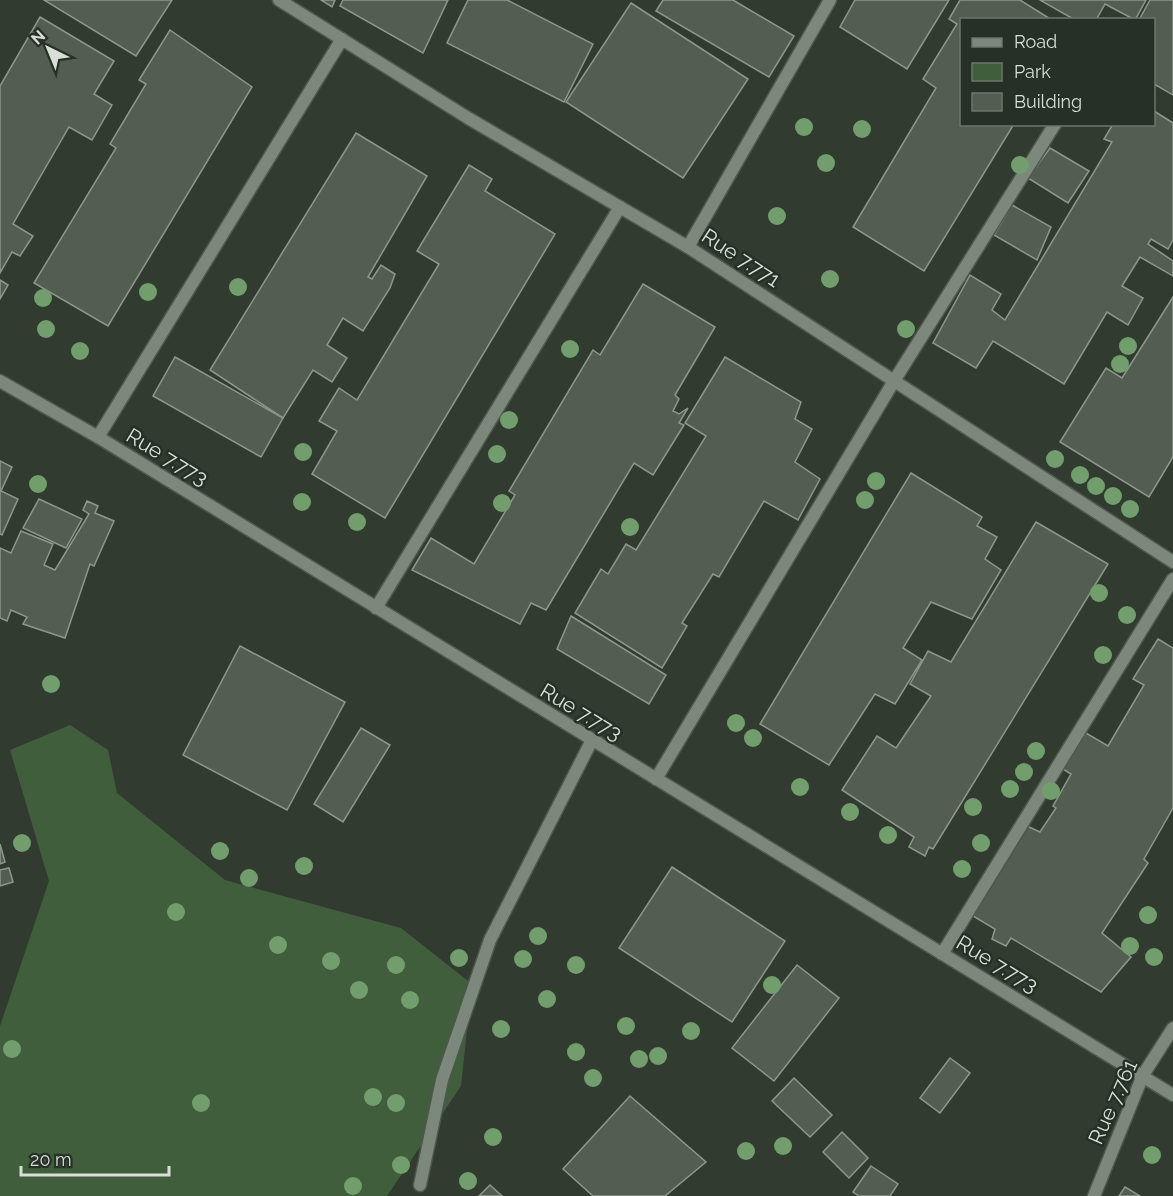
<svg xmlns="http://www.w3.org/2000/svg" width="1173" height="1196" font-family="Raleway,sans-serif">
  <style>
    .green { fill: #405e3b }
    .building { fill: #535d51; stroke: #8d988b; stroke-width: 1.5 }
    .lines { fill: none; stroke-linecap: round; stroke-linejoin: round }
    .service-casing { stroke: #4f574e; stroke-width: 15 }
    .minor-casing { stroke: #4f574e; stroke-width: 15 }
    .service { stroke: #7d887c; stroke-width: 12 }
    .minor { stroke: #7d887c; stroke-width: 12 }
    .tree { fill: #729d6c }
    .labels { text-anchor: middle; stroke-width: 5; stroke-linejoin: round; paint-order: stroke }
    .street-label { font-size: 21px; fill: #d9dfd8; stroke: #273026 }
  </style>
  <rect width="100%" height="100%" fill="#313b30"/>
  <path class="green" d="M 70,725 L 108,750 L 117,793 L 225,880 L 401,928 L 472,984 L 461,1086 L 387,1196 L 0,1196 L 0,1026 L 49,881 L 10,750 Z"/>
  <g class="building">
    <path d="M 44,0 L 172,0 L 136,56 Z"/>
    <path d="M 321,0 L 335,0 L 332,7 Z"/>
    <path d="M 343,0 L 448,0 L 423,53 L 340,6 Z"/>
    <path d="M 468,0 L 507,0 L 593,44 L 564,102 L 447,43 Z"/>
    <path d="M 663,0 L 733,0 L 794,36 L 769,77 L 656,11 Z"/>
    <path d="M 855,0 L 949,0 L 907,69 L 840,27 Z"/>
    <path d="M 960,0 L 1020,0 L 1052,20 L 962,20 L 962,124 L 1014,124 L 924,271 L 853,227 L 936,88 L 923,79 L 957,24 L 949,19 Z"/>
    <path d="M 1040,0 L 1146,0 L 1135,20 L 1105,4 L 1096,20 L 1075,20 Z"/>
    <path d="M 1150,0 L 1173,0 L 1173,95 L 1154,84 L 1154,20 L 1139,20 Z"/>
    <path d="M 631,3 L 748,79 L 683,178 L 566,102 Z"/>
    <path d="M 40,17 L 114,61 L 94,94 L 112,105 L 92,140 L 69,127 L 13,224 L 33,236 L 20,256 L 12,252 L 0,273 L 0,86 Z"/>
    <path d="M 170,30 L 252,87 L 108,326 L 34,283 L 116,148 L 110,144 L 146,84 L 139,80 Z"/>
    <path d="M 1154,111 L 1173,123 L 1173,240 L 1168,249 L 1151,239 L 1148,244 L 1173,261 L 1173,276 L 1140,257 L 1122,286 L 1143,298 L 1128,325 L 1107,312 L 1064,384 L 993,341 L 976,368 L 933,343 L 970,275 L 1001,294 L 992,310 L 1005,320 L 1112,142 L 1104,139 L 1113,124 L 1154,124 Z"/>
    <path d="M 356,133 L 427,176 L 368,277 L 372,279 L 381,265 L 395,274 L 390,288 L 363,331 L 343,318 L 327,345 L 347,358 L 332,382 L 313,370 L 283,418 L 210,370 Z"/>
    <path d="M 1050,148 L 1089,171 L 1068,203 L 1028,178 Z"/>
    <path d="M 469,165 L 492,179 L 485,191 L 555,234 L 385,518 L 312,474 L 337,431 L 319,421 L 339,388 L 357,400 L 439,264 L 417,251 Z"/>
    <path d="M 1012,205 L 1051,227 L 1037,260 L 994,235 Z"/>
    <path d="M 0,280 L 8,285 L 0,299 Z"/>
    <path d="M 643,284 L 715,327 L 675,395 L 679,399 L 673,411 L 679,414 L 688,408 L 679,423 L 684,425 L 653,475 L 634,463 L 546,610 L 531,603 L 520,624 L 412,570 L 431,538 L 474,564 L 515,495 L 509,491 L 593,350 L 600,355 Z"/>
    <path d="M 1173,297 L 1173,457 L 1149,497 L 1060,442 L 1106,368 L 1122,378 Z"/>
    <path d="M 175,357 L 283,418 L 261,457 L 153,396 Z"/>
    <path d="M 725,357 L 801,402 L 795,419 L 812,429 L 795,462 L 820,479 L 798,520 L 764,501 L 719,577 L 713,574 L 682,623 L 687,626 L 662,668 L 575,613 L 601,569 L 608,574 L 626,544 L 636,550 L 706,436 L 685,423 Z"/>
    <path d="M 0,461 L 12,467 L 1,491 L 18,499 L 2,535 L 0,534 Z"/>
    <path d="M 911,473 L 982,517 L 977,526 L 997,537 L 985,559 L 1001,570 L 972,619 L 931,602 L 903,648 L 922,660 L 895,704 L 875,694 L 829,765 L 760,724 Z"/>
    <path d="M 39,499 L 82,519 L 66,548 L 23,528 Z"/>
    <path d="M 87,501 L 98,506 L 95,513 L 114,521 L 94,566 L 90,564 L 65,638 L 23,624 L 27,617 L 11,610 L 7,621 L 0,618 L 0,548 L 11,553 L 21,531 L 53,544 L 44,565 L 55,570 L 89,514 L 83,510 Z"/>
    <path d="M 1036,522 L 1108,564 L 933,849 L 929,847 L 925,856 L 909,847 L 914,837 L 842,790 L 877,736 L 896,748 L 931,696 L 910,684 L 928,651 L 951,662 Z"/>
    <path d="M 571,616 L 666,675 L 649,704 L 557,649 Z"/>
    <path d="M 1158,639 L 1173,648 L 1173,808 L 1144,859 L 1148,863 L 1102,933 L 1131,957 L 1101,992 L 1011,938 L 1006,946 L 992,939 L 995,929 L 973,916 L 1027,826 L 1040,832 L 1056,808 L 1053,806 L 1071,774 L 1063,769 L 1086,733 L 1108,746 L 1144,685 L 1133,679 Z"/>
    <path d="M 240,646 L 345,702 L 287,810 L 183,755 Z"/>
    <path d="M 361,728 L 390,745 L 343,822 L 314,804 Z"/>
    <path d="M 0,844 L 5,862 L 0,864 Z"/>
    <path d="M 672,867 L 785,941 L 732,1022 L 619,948 Z"/>
    <path d="M 9,868 L 13,882 L 0,886 L 0,870 Z"/>
    <path d="M 797,965 L 839,998 L 774,1081 L 732,1048 Z"/>
    <path d="M 950,1058 L 970,1073 L 940,1113 L 920,1098 Z"/>
    <path d="M 794,1078 L 832,1115 L 810,1137 L 772,1101 Z"/>
    <path d="M 630,1096 L 706,1162 L 665,1196 L 593,1196 L 563,1169 Z"/>
    <path d="M 842,1132 L 868,1158 L 849,1178 L 823,1152 Z"/>
    <path d="M 871,1166 L 898,1184 L 890,1196 L 859,1196 L 853,1192 Z"/>
    <path d="M 490,1185 L 502,1196 L 479,1196 Z"/>
    <path d="M 1125,1187 L 1140,1196 L 1119,1196 Z"/>
  </g>
  <g class="lines">
    <defs>
      <path id="service" d="M 420,1185 L 442,1080 L 490,940 L 591,742"/>
      <g id="minor">
        <path d="M 279,0 L 468,118 L 688,247 L 1173,562"/>
        <path d="M 688,247 L 830,0"/>
        <path d="M 0,381 L 98,437 L 1173,1095"/>
        <path d="M 98,437 L 342,39"/>
        <path d="M 376,608 L 620,207"/>
        <path d="M 656,779 L 894,381 L 1055,124"/>
        <path d="M 942,954 L 1173,579"/>
        <path d="M 1094,1196 L 1143,1075 L 1173,1028"/>
      </g>
    </defs>
    <use href="#service" class="service-casing"/>
    <use href="#minor" class="minor-casing"/>
    <use href="#service" class="service"/>
    <use href="#minor" class="minor"/>
  </g>
  <g class="tree">
    <circle cx="804" cy="127" r="9"/>
    <circle cx="862" cy="129" r="9"/>
    <circle cx="826" cy="163" r="9"/>
    <circle cx="1020" cy="165" r="9"/>
    <circle cx="777" cy="216" r="9"/>
    <circle cx="830" cy="279" r="9"/>
    <circle cx="238" cy="287" r="9"/>
    <circle cx="148" cy="292" r="9"/>
    <circle cx="43" cy="298" r="9"/>
    <circle cx="46" cy="329" r="9"/>
    <circle cx="906" cy="329" r="9"/>
    <circle cx="1128" cy="346" r="9"/>
    <circle cx="570" cy="349" r="9"/>
    <circle cx="80" cy="351" r="9"/>
    <circle cx="1120" cy="364" r="9"/>
    <circle cx="509" cy="420" r="9"/>
    <circle cx="303" cy="452" r="9"/>
    <circle cx="497" cy="454" r="9"/>
    <circle cx="1055" cy="459" r="9"/>
    <circle cx="1080" cy="475" r="9"/>
    <circle cx="876" cy="481" r="9"/>
    <circle cx="38" cy="484" r="9"/>
    <circle cx="1096" cy="486" r="9"/>
    <circle cx="1113" cy="496" r="9"/>
    <circle cx="865" cy="500" r="9"/>
    <circle cx="302" cy="502" r="9"/>
    <circle cx="502" cy="503" r="9"/>
    <circle cx="1130" cy="509" r="9"/>
    <circle cx="357" cy="522" r="9"/>
    <circle cx="630" cy="527" r="9"/>
    <circle cx="1099" cy="593" r="9"/>
    <circle cx="1127" cy="615" r="9"/>
    <circle cx="1103" cy="655" r="9"/>
    <circle cx="51" cy="684" r="9"/>
    <circle cx="736" cy="723" r="9"/>
    <circle cx="753" cy="738" r="9"/>
    <circle cx="1036" cy="751" r="9"/>
    <circle cx="1024" cy="772" r="9"/>
    <circle cx="800" cy="787" r="9"/>
    <circle cx="1010" cy="789" r="9"/>
    <circle cx="1051" cy="791" r="9"/>
    <circle cx="973" cy="807" r="9"/>
    <circle cx="850" cy="812" r="9"/>
    <circle cx="888" cy="835" r="9"/>
    <circle cx="22" cy="843" r="9"/>
    <circle cx="981" cy="843" r="9"/>
    <circle cx="220" cy="851" r="9"/>
    <circle cx="304" cy="866" r="9"/>
    <circle cx="962" cy="869" r="9"/>
    <circle cx="249" cy="878" r="9"/>
    <circle cx="176" cy="912" r="9"/>
    <circle cx="1148" cy="915" r="9"/>
    <circle cx="538" cy="936" r="9"/>
    <circle cx="278" cy="945" r="9"/>
    <circle cx="1130" cy="946" r="9"/>
    <circle cx="1154" cy="957" r="9"/>
    <circle cx="459" cy="958" r="9"/>
    <circle cx="523" cy="959" r="9"/>
    <circle cx="331" cy="961" r="9"/>
    <circle cx="396" cy="965" r="9"/>
    <circle cx="576" cy="965" r="9"/>
    <circle cx="772" cy="985" r="9"/>
    <circle cx="359" cy="990" r="9"/>
    <circle cx="547" cy="999" r="9"/>
    <circle cx="410" cy="1000" r="9"/>
    <circle cx="626" cy="1026" r="9"/>
    <circle cx="501" cy="1029" r="9"/>
    <circle cx="691" cy="1031" r="9"/>
    <circle cx="12" cy="1049" r="9"/>
    <circle cx="576" cy="1052" r="9"/>
    <circle cx="658" cy="1056" r="9"/>
    <circle cx="639" cy="1059" r="9"/>
    <circle cx="593" cy="1078" r="9"/>
    <circle cx="373" cy="1097" r="9"/>
    <circle cx="201" cy="1103" r="9"/>
    <circle cx="396" cy="1103" r="9"/>
    <circle cx="493" cy="1137" r="9"/>
    <circle cx="783" cy="1146" r="9"/>
    <circle cx="746" cy="1151" r="9"/>
    <circle cx="1152" cy="1155" r="9"/>
    <circle cx="401" cy="1165" r="9"/>
    <circle cx="468" cy="1181" r="9"/>
    <circle cx="353" cy="1186" r="9"/>
  </g>
  <g class="labels">
    <g class="street-label">
      <text transform="translate(741 258) rotate(33)" y="7">Rue 7.771</text>
      <text transform="translate(167 457) rotate(31)" y="7">Rue 7.773</text>
      <text transform="translate(581 712) rotate(31)" y="7">Rue 7.773</text>
      <text transform="translate(997 964) rotate(31)" y="7">Rue 7.773</text>
      <text transform="translate(1113 1102) rotate(-66)" y="7">Rue 7.761</text>
    </g>
  </g>
  <rect x="960" y="18" width="195" height="108" fill="#273026" stroke="#6e766d" stroke-width="1.5"/>
  <rect x="972" y="38" width="30" height="9" fill="#7d887c" stroke="#6e766d" stroke-width="1.5"/>
  <text x="1014" y="48" font-size="18" fill="#d9dfd8">Road</text>
  <rect x="972" y="63" width="30" height="18" fill="#405e3b" stroke="#6e766d" stroke-width="1.5"/>
  <text x="1014" y="78" font-size="18" fill="#d9dfd8">Park</text>
  <rect x="972" y="93" width="30" height="18" fill="#535d51" stroke="#6e766d" stroke-width="1.5"/>
  <text x="1014" y="108" font-size="18" fill="#d9dfd8">Building</text>
  <g transform="translate(48 48) rotate(317)" stroke="#273026" stroke-width="4.5" paint-order="stroke">
  <path d="M0-4.5L10 22L0 15L-10 22Z" fill="#d9dfd8"/>
  <text y="-9" font-size="16" font-weight="bold" text-anchor="middle" fill="#d9dfd8">N</text>
  </g>
  <path d="M21 1166v9h148v-9" fill="none" stroke="#d9dfd8" stroke-width="3"/>
  <text x="30" y="1166" font-size="18" fill="#d9dfd8" stroke="#273026" stroke-width="4.5" paint-order="stroke">20 m</text>
</svg>
